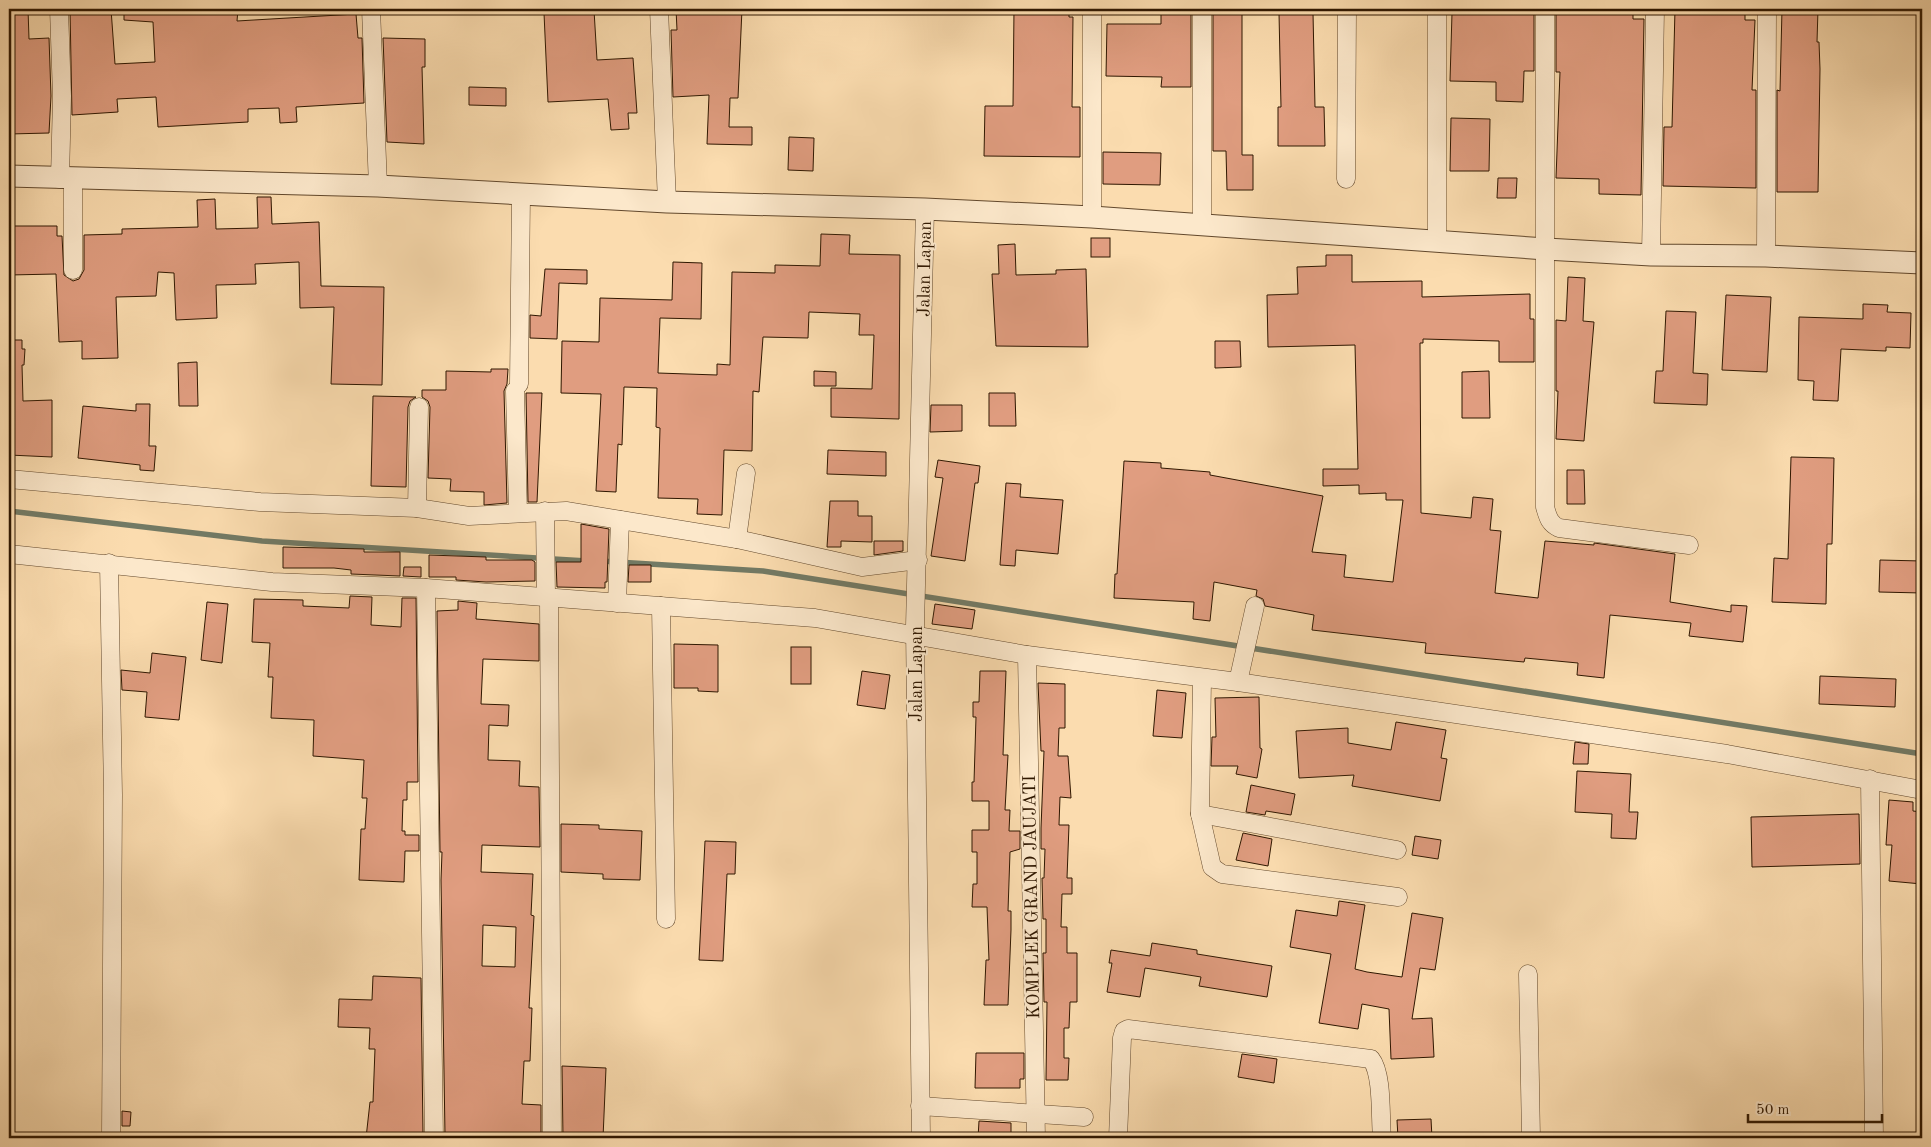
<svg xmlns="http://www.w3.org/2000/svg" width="1931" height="1147" font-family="'Old Standard TT',serif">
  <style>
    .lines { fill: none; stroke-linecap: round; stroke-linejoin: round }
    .stream { stroke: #727a65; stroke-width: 5.5 }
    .building { fill: #e09d80; stroke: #2f1700; fill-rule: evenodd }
    .minor-casing { stroke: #62482c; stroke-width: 19 }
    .tertiary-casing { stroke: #62482c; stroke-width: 23 }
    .minor { stroke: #fce8cb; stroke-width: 18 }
    .tertiary { stroke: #fce8cb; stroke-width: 21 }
    .labels { text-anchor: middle; stroke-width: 4; stroke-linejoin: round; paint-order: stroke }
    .street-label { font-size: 18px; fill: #2f1700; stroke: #fce8cb }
  </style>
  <rect width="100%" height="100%" fill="#fbdcaf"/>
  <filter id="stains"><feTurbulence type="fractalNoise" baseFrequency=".004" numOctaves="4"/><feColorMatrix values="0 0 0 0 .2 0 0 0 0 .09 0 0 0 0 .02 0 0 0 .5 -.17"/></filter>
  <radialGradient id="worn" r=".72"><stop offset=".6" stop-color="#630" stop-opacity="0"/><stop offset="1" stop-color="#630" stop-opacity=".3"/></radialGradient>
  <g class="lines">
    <g class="stream">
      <path d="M 9,511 L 262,541 L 587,561"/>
      <path d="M 601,561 L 763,571 L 1922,754"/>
    </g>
  </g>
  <g class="building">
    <path d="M 9,9 L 28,9 L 29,39 L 49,38 L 51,96 L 49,133 L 9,134 Z"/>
    <path d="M 70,9 L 111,9 L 115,64 L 155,62 L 153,22 L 124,20 L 124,9 L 238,9 L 237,21 L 356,14 L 358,38 L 362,38 L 364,103 L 296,107 L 297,122 L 280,123 L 279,108 L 248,109 L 248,122 L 158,127 L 156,97 L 117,99 L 118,112 L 72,115 Z"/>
    <path d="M 676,9 L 742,9 L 738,98 L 730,98 L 729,127 L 752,127 L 752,145 L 707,144 L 709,95 L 673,97 L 671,30 L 677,30 Z"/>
    <path d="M 1014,9 L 1069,9 L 1069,17 L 1073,17 L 1072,107 L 1080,107 L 1080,157 L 984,156 L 985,106 L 1013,106 Z"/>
    <path d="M 1161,9 L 1190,9 L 1191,12 L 1191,87 L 1161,87 L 1162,77 L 1106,76 L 1107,24 L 1161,24 Z"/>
    <path d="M 1493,9 L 1534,9 L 1534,71 L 1524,71 L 1523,102 L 1496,101 L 1496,82 L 1450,81 L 1452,13 L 1493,14 Z"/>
    <path d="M 1556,9 L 1633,9 L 1633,19 L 1644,19 L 1641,195 L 1599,194 L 1599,179 L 1556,178 L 1560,72 L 1556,72 Z"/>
    <path d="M 1675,9 L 1745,9 L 1745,20 L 1755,20 L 1752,90 L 1756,90 L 1756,188 L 1663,186 L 1664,127 L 1672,127 Z"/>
    <path d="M 1782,9 L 1818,9 L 1817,42 L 1819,42 L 1820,69 L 1818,192 L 1777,192 L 1777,90 L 1780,91 Z"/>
    <path d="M 594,10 L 597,60 L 633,58 L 637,113 L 628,113 L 629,129 L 611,130 L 608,99 L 548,102 L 544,13 Z"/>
    <path d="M 1213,12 L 1242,12 L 1242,155 L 1253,155 L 1253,190 L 1227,190 L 1226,151 L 1213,151 Z"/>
    <path d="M 1279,13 L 1313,13 L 1315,107 L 1324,107 L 1325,146 L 1278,146 L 1278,107 L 1281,107 Z"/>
    <path d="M 383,38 L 425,39 L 425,67 L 422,67 L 424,144 L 387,142 Z"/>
    <path d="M 469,87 L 506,88 L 506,106 L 469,105 Z"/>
    <path d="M 1451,118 L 1490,119 L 1489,171 L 1450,171 Z"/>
    <path d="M 789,137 L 814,138 L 813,171 L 788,170 Z"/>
    <path d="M 1103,152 L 1161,153 L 1160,185 L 1103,184 Z"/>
    <path d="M 1498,178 L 1517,178 L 1516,198 L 1497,198 Z"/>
    <path d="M 257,197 L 271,197 L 272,224 L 319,222 L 321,286 L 384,287 L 382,385 L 331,384 L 334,307 L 300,308 L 299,262 L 255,264 L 256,284 L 216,285 L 217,318 L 176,320 L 174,273 L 158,272 L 156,296 L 116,297 L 118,358 L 82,359 L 82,341 L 59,342 L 56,274 L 9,275 L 9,226 L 57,226 L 57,236 L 62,236 L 64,275 L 73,281 L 79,279 L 84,270 L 84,235 L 122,234 L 122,229 L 198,227 L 197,200 L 215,199 L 216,229 L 258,228 Z"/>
    <path d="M 821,234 L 850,235 L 849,254 L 900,255 L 899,419 L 831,417 L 831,388 L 872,389 L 874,335 L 859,335 L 860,314 L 809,312 L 808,338 L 763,337 L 759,392 L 753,391 L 752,451 L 724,450 L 722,515 L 697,514 L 698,499 L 658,498 L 660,428 L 656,427 L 657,388 L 624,387 L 622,445 L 618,444 L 616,492 L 596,491 L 601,394 L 561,393 L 562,341 L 599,342 L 600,298 L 672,300 L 673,262 L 702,263 L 701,319 L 660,318 L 658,373 L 717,375 L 717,364 L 730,365 L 732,272 L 775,273 L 775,265 L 820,266 Z"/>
    <rect x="1091" y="238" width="19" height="19"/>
    <path d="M 1015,244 L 1016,275 L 1056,274 L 1056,270 L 1086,269 L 1088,347 L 996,346 L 992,274 L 999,274 L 998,245 Z"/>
    <path d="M 1326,255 L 1352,255 L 1352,282 L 1422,281 L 1422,297 L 1530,294 L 1530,319 L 1534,319 L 1534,362 L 1499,362 L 1499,341 L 1423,339 L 1423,343 L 1420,343 L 1421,513 L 1471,518 L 1473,497 L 1493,499 L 1490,530 L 1501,531 L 1495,593 L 1538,598 L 1545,541 L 1594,545 L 1594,543 L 1675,554 L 1670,602 L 1731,612 L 1731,605 L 1747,606 L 1743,642 L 1689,636 L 1691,623 L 1610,615 L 1604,678 L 1577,675 L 1578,663 L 1525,658 L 1524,662 L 1425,653 L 1426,643 L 1312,630 L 1314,615 L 1265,606 L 1263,599 L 1256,596 L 1257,590 L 1214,582 L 1210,621 L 1193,619 L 1194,602 L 1114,598 L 1115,574 L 1117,574 L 1124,461 L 1161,463 L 1161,468 L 1210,472 L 1210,475 L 1323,496 L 1312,552 L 1346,555 L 1344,577 L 1393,582 L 1403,500 L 1386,500 L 1386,493 L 1359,494 L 1359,485 L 1323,486 L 1323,469 L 1358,469 L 1355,345 L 1268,347 L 1267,295 L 1298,294 L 1297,267 L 1326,266 Z"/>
    <path d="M 545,269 L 587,270 L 587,284 L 559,283 L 557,339 L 530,338 L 530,315 L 541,316 Z"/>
    <path d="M 1568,277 L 1585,278 L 1583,321 L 1594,322 L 1584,441 L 1556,439 L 1558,391 L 1556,391 L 1556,320 L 1566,321 Z"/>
    <path d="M 1726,295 L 1771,297 L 1767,372 L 1722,370 Z"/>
    <path d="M 1863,304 L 1888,305 L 1887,312 L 1911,313 L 1910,348 L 1886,347 L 1886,351 L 1841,349 L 1838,401 L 1813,400 L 1814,381 L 1798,380 L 1799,317 L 1863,319 Z"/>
    <path d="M 1666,311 L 1696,312 L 1693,373 L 1708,374 L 1707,405 L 1654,403 L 1656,371 L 1663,371 Z"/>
    <path d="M 9,340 L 22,340 L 22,349 L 25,349 L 24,365 L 22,365 L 23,401 L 52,400 L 52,457 L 9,455 Z"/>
    <path d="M 1215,341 L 1240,341 L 1241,367 L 1215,368 Z"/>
    <path d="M 197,362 L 198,406 L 179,406 L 178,363 Z"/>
    <path d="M 491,369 L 508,369 L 507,384 L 504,391 L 507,503 L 484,505 L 484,492 L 450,491 L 451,479 L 428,478 L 430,407 L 428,401 L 422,397 L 422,390 L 446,390 L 446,371 L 491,372 Z"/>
    <path d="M 814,371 L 836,372 L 836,386 L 814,386 Z"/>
    <path d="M 1489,371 L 1490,418 L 1462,418 L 1462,372 Z"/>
    <path d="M 526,393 L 542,393 L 537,502 L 528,502 Z"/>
    <path d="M 989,393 L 1015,393 L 1016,426 L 989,426 Z"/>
    <path d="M 373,396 L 416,397 L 410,401 L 408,407 L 406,487 L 371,486 Z"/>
    <path d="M 136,404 L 150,404 L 149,446 L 156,446 L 154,471 L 140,470 L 140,465 L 78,458 L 83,406 L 136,411 Z"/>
    <path d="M 931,405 L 962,405 L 962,431 L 930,432 Z"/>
    <path d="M 828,450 L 886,452 L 886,476 L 827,474 Z"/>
    <path d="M 1791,457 L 1834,458 L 1832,544 L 1827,544 L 1826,604 L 1772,602 L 1774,558 L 1788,559 Z"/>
    <path d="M 938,460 L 980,466 L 978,483 L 975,483 L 965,561 L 931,556 L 943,478 L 935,477 Z"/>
    <path d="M 1567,470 L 1584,470 L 1585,504 L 1567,504 Z"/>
    <path d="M 1006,483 L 1021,484 L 1020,497 L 1063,500 L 1058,554 L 1016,550 L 1015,566 L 1000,565 Z"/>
    <path d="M 830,501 L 858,501 L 858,516 L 872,516 L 872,542 L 841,541 L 841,547 L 827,547 Z"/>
    <path d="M 581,524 L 609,529 L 607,582 L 605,582 L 605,588 L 557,587 L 556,562 L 581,562 Z"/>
    <path d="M 874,541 L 903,541 L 903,551 L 874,555 Z"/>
    <path d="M 283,547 L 364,549 L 364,552 L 400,552 L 400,576 L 351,574 L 351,570 L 334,568 L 283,568 Z"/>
    <path d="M 429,555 L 486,557 L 486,560 L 532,560 L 535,562 L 535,581 L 486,582 L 456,580 L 456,577 L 429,577 Z"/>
    <path d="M 1880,560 L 1922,561 L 1922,593 L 1879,592 Z"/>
    <path d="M 629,565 L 651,565 L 651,582 L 628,582 Z"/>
    <path d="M 404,567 L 421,567 L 421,577 L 403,576 Z"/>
    <path d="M 350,596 L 372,597 L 371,625 L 401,627 L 402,598 L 416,598 L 418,782 L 407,782 L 407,800 L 403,800 L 402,831 L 405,831 L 405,835 L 419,835 L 419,851 L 405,851 L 404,882 L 359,880 L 361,829 L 365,829 L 367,798 L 362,798 L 364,760 L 313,756 L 314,720 L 271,718 L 273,677 L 268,677 L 270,643 L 252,642 L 254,599 L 303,600 L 303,606 L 349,608 Z"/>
    <path d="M 458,601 L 477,603 L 476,619 L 539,624 L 539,661 L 483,659 L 481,704 L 509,705 L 508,726 L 489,725 L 488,760 L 520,761 L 519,786 L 539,787 L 540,847 L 482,845 L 481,872 L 533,874 L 531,915 L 534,916 L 529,1008 L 532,1008 L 530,1061 L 524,1061 L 522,1104 L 541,1105 L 541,1138 L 445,1135 L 441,880 L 442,852 L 440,852 L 437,611 L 458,610 ZM 483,925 L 516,927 L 515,967 L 482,966 Z"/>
    <path d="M 207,602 L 228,604 L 222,663 L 201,660 Z"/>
    <path d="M 935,604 L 975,610 L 972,629 L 932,624 Z"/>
    <path d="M 674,644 L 718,645 L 718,692 L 698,691 L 698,688 L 674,688 Z"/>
    <rect x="791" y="647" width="20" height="37"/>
    <path d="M 152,653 L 186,657 L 179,720 L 145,717 L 147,692 L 122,690 L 121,670 L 150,673 Z"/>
    <path d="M 862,671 L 890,675 L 885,709 L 857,705 Z"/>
    <path d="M 980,671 L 1006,671 L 1003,755 L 1008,755 L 1005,810 L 1010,810 L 1009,831 L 1020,831 L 1020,849 L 1010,852 L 1008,911 L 1011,911 L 1011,930 L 1008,1005 L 984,1005 L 986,960 L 989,960 L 987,907 L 972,907 L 973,884 L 977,884 L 977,852 L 972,852 L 972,830 L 989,830 L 989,801 L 972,801 L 972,782 L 974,782 L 976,717 L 973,717 L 973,702 L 979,702 Z"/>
    <path d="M 1820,676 L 1896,679 L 1895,707 L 1819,704 Z"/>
    <path d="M 1038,683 L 1065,684 L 1065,728 L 1059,728 L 1058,756 L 1068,756 L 1071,798 L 1060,797 L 1059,825 L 1069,825 L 1067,878 L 1072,878 L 1072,894 L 1062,894 L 1061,927 L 1067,927 L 1067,953 L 1077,953 L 1077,1002 L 1070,1002 L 1069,1028 L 1064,1028 L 1064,1058 L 1069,1058 L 1068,1080 L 1046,1080 L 1047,1002 L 1044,1002 L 1043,953 L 1046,953 L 1046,919 L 1043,919 L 1042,878 L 1044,878 L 1045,849 L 1041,849 L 1041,828 L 1044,751 L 1041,751 Z"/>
    <path d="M 1157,690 L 1186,693 L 1182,738 L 1153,736 Z"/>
    <path d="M 1259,697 L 1260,748 L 1262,749 L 1257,778 L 1236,774 L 1238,766 L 1211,766 L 1212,737 L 1216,737 L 1215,698 Z"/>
    <path d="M 1396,722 L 1446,730 L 1441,758 L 1447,759 L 1440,801 L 1352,786 L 1354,775 L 1299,778 L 1296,731 L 1348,728 L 1348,743 L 1391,750 Z"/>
    <path d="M 1575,742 L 1589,744 L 1588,764 L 1573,764 Z"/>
    <path d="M 1577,771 L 1631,774 L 1629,812 L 1638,812 L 1636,839 L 1611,838 L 1612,814 L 1575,812 Z"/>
    <path d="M 1251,785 L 1295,794 L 1291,815 L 1266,811 L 1265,815 L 1246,812 Z"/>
    <path d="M 1889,800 L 1913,802 L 1913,811 L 1922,812 L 1922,884 L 1889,881 L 1892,845 L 1886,845 Z"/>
    <path d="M 1859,814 L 1860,864 L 1752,867 L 1751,817 Z"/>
    <path d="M 561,824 L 599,825 L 599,829 L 642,831 L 640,880 L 603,879 L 603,874 L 561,872 Z"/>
    <path d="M 1243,833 L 1272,839 L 1268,866 L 1236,860 Z"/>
    <path d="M 1415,836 L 1441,840 L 1438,859 L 1412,855 Z"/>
    <path d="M 705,841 L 736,842 L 735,874 L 727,874 L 723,961 L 699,960 Z"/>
    <path d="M 1339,901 L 1365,905 L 1355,969 L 1367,972 L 1402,977 L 1412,913 L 1443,918 L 1435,970 L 1420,968 L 1412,1019 L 1432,1018 L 1434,1057 L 1391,1059 L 1389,1009 L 1362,1004 L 1358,1029 L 1319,1023 L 1331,954 L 1290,947 L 1296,910 L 1337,916 Z"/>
    <path d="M 1152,943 L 1197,950 L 1197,954 L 1272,966 L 1267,997 L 1199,986 L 1201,977 L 1145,968 L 1140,997 L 1107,992 L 1112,963 L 1109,963 L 1111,950 L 1150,956 Z"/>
    <path d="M 373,976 L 421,978 L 423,1134 L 415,1134 L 414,1138 L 366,1138 L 370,1102 L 373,1102 L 375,1049 L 369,1049 L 370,1028 L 338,1027 L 339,999 L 372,1000 Z"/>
    <path d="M 976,1053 L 1024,1053 L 1024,1079 L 1020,1079 L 1020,1088 L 975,1088 Z"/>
    <path d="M 1242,1054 L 1277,1059 L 1274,1083 L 1238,1077 Z"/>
    <path d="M 562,1066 L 606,1068 L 603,1138 L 563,1138 Z"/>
    <path d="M 122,1111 L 131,1112 L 130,1126 L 122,1126 Z"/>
    <path d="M 1431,1119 L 1432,1138 L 1398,1138 L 1397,1120 Z"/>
    <path d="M 979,1121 L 1011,1123 L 1011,1138 L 978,1138 Z"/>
  </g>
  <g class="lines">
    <defs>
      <g id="minor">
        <path d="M 59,9 L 62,96 L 60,179"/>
        <path d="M 371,9 L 378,186"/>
        <path d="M 659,9 L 667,202"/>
        <path d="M 1092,9 L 1092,217"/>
        <path d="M 1202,9 L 1202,225"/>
        <path d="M 1437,9 L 1437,242"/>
        <path d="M 1545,9 L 1545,507 C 1548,517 1549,523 1559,528 L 1689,545"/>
        <path d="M 1346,179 L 1347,9"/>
        <path d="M 1651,255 L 1655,9"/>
        <path d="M 1766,256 L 1767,9"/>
        <path d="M 73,270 L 73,179"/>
        <path d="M 519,384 L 521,194"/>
        <path d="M 515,391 L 518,513"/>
        <path d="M 9,479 L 260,502 L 417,508 L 469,516 L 566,511 L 737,539 L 862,567 L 918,560"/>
        <path d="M 417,508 L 419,407"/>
        <path d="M 545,511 L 546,597"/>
        <path d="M 737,539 L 746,473"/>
        <path d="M 9,554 L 272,582 L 426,588 L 815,618 L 1027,655 L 1238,682 L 1727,754 L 1922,790"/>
        <path d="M 109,563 L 113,795 L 111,1138"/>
        <path d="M 426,588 L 434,1138"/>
        <path d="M 549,598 L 552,1138"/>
        <path d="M 617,603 L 620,520"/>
        <path d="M 661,606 L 666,919"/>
        <path d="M 1027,655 L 1036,1138"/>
        <path d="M 1202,679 L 1200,814 L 1212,867 L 1222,874 L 1398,897"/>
        <path d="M 1238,682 L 1255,606"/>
        <path d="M 1870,779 L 1874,1138"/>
        <path d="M 1200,814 L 1397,850"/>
        <path d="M 1528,974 L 1531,1138"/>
        <path d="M 920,1106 L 1084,1117"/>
        <path d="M 921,1138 L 915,627 L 925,209"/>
        <path d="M 1118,1138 L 1122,1038 L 1124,1031 L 1128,1029 L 1371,1059 C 1383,1074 1380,1118 1382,1138"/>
      </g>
      <path id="tertiary" d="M 9,176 L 378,186 L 667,202 L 925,209 L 1092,217 L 1546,249 L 1651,255 L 1766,256 L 1922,263"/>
    </defs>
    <use href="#minor" class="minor-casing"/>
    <use href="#tertiary" class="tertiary-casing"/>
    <use href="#minor" class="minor"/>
    <use href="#tertiary" class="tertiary"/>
  </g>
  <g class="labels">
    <g class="street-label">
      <text transform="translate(924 269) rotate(-89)" y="6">Jalan Lapan</text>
      <text transform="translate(916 674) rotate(-90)" y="6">Jalan Lapan</text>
      <text transform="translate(1031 897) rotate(-91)" y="6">KOMPLEK GRAND JAUJATI</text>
    </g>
  </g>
  <rect width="1931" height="1147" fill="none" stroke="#fbdcaf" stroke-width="30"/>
  <rect x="10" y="10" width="1911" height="1127" fill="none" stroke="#2f1700" stroke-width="2.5"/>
  <rect x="15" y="15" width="1901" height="1117" fill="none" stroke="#2f1700"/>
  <path d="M1748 1114v8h134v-8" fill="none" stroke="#2f1700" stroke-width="2.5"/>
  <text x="1756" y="1114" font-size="15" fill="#2f1700" stroke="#fce8cb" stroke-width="4" paint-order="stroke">50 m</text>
  <rect width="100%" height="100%" filter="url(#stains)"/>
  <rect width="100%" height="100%" fill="url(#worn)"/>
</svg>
